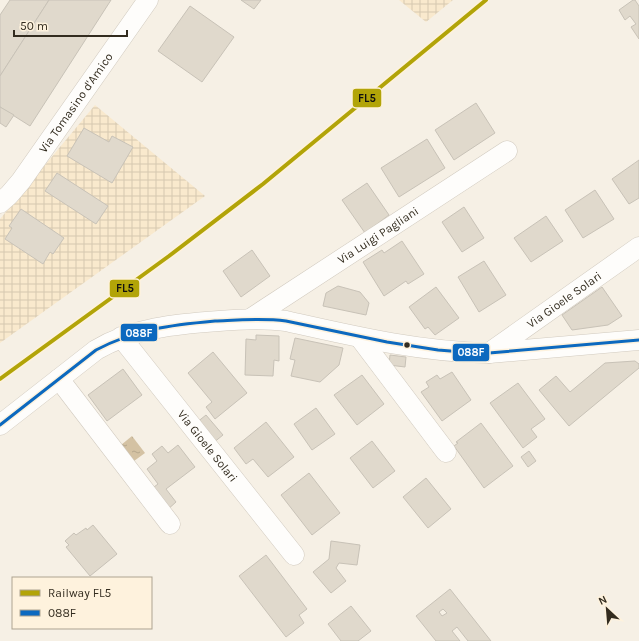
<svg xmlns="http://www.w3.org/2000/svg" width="639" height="641" font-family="Karla,sans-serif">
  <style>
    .industrial { fill: url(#industrial-grid) }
    .water { fill: url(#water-ripples) }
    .building { fill: #e0d9cc; stroke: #c8c2b7; fill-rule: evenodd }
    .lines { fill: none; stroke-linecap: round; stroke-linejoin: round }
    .minor-casing { stroke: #d1cabf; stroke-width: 21 }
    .minor { stroke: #fefdfb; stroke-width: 20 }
    .bus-1-casing { stroke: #fef2dd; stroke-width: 6 }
    .bus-1 { stroke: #0c69bf; stroke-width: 3 }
    .rail-1-casing { stroke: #fef2dd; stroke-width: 7 }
    .rail-1 { stroke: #b2a408; stroke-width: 4 }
    .bus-dot { fill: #332c1f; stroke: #fef2dd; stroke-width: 1.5 }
    .labels { text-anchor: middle; stroke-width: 4; stroke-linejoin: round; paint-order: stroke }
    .street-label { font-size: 12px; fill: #332c1f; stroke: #fef2dd }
    .line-badge { stroke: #fef2dd; stroke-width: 1.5 }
    .badge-label { font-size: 11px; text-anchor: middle; font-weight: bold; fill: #fff }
    .pale-badge-label { font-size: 11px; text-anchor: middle; font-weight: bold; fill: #111 }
  </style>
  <defs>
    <pattern id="industrial-grid" width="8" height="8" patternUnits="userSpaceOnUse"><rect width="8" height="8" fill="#f9e9cd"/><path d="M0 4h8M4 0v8" fill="none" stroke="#d6c8b0"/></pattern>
    <pattern id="water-ripples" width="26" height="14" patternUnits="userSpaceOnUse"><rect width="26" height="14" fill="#d4c2a3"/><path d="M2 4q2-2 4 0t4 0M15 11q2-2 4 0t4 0" fill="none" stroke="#b6a78c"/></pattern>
  </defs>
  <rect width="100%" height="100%" fill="#f6f0e5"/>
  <g class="industrial">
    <path d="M 399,0 L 453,0 L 426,22 Z"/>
    <path d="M 95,105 L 205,196 L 0,343 L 0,219 Z"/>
  </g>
  <path class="water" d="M 132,436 L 145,453 L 134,461 L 121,445 Z"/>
  <g class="building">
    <path d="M 10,0 L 49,0 L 0,76 L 0,15 Z"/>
    <path d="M 49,0 L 111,0 L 30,126 L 0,107 L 0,76 Z"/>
    <path d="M 241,0 L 261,0 L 254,9 Z"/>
    <path d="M 633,0 L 635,0 L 639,6 L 639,39 L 631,27 L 636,24 L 630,16 L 625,20 L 619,10 Z"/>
    <path d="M 190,6 L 234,37 L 202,82 L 158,51 Z"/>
    <path d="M 476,103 L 495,133 L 454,160 L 435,130 Z"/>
    <path d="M 0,107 L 14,115 L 6,127 L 0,123 Z"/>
    <path d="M 84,128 L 109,142 L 112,136 L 133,147 L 112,183 L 67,156 Z"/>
    <path d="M 427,139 L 445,168 L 399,197 L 381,168 Z"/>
    <path d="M 639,160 L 639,198 L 629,204 L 612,179 Z"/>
    <path d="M 57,173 L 108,206 L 96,224 L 45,191 Z"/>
    <path d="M 367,183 L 389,215 L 365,233 L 342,200 Z"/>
    <path d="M 595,190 L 614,219 L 583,238 L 565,210 Z"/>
    <path d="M 464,207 L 484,238 L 462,252 L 442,222 Z"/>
    <path d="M 21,209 L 64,238 L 53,254 L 50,252 L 43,264 L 5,239 L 12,228 L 9,226 Z"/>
    <path d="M 546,216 L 563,241 L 531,262 L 514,238 Z"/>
    <path d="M 402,241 L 424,274 L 408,284 L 406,281 L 384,296 L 363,262 L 382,250 L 384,253 Z"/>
    <path d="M 252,250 L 270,276 L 241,297 L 223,271 Z"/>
    <path d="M 484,261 L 506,295 L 479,312 L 458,277 Z"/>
    <path d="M 338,286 L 360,292 L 369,303 L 366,315 L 323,306 L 326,293 Z"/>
    <path d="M 436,287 L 459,318 L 435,335 L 428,327 L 425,329 L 409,307 Z"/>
    <path d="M 602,287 L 622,316 L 608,325 L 572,330 L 562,315 Z"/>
    <path d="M 256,335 L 279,336 L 279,361 L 274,360 L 273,376 L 245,375 L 246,339 L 256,340 Z"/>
    <path d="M 295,338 L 343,348 L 339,365 L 320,382 L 291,376 L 295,360 L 290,359 Z"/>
    <path d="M 213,352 L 247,393 L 215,419 L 206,407 L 212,402 L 188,373 Z"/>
    <path d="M 390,355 L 406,357 L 405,367 L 389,365 Z"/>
    <path d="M 635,361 L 639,364 L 639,368 L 569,426 L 539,390 L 556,376 L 570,392 L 605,363 Z"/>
    <path d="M 123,369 L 142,395 L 107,421 L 88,395 Z"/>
    <path d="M 452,372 L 471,400 L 442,421 L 421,392 L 429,387 L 426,382 L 437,375 L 440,379 Z"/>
    <path d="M 362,375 L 384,404 L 357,425 L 334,395 Z"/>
    <path d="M 518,383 L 545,419 L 531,429 L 537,437 L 523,448 L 490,403 Z"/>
    <path d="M 316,408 L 335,434 L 312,450 L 294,424 Z"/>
    <path d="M 206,415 L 223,435 L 213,443 L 196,423 Z"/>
    <path d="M 266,422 L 294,457 L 268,477 L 253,459 L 246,464 L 234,448 Z"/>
    <path d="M 481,423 L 513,466 L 484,488 L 454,446 L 458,443 L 456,442 Z"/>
    <path d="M 372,441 L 395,471 L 373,488 L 350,458 Z"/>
    <path d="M 178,445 L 195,467 L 166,489 L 176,502 L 166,511 L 150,490 L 158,484 L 147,469 L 157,461 L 152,454 L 162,446 L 168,453 Z"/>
    <path d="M 529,451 L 536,461 L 528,467 L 521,457 Z"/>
    <path d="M 309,473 L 340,513 L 312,535 L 281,495 Z"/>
    <path d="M 426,478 L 451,509 L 428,528 L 403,497 Z"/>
    <path d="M 93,525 L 117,554 L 90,576 L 66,547 L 69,545 L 65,541 L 74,533 L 76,535 L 86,528 L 87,530 Z"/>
    <path d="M 331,541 L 360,545 L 357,565 L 339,563 L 336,568 L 346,581 L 331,593 L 313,572 L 329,559 Z"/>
    <path d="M 266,555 L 307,609 L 299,615 L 304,623 L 286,637 L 239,576 Z"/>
    <path d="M 450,589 L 491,641 L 468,641 L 457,627 L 452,631 L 460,641 L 436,641 L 416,616 ZM 443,609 L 447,613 L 442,616 L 439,612 Z"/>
    <path d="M 351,606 L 371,631 L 358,641 L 341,641 L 328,624 Z"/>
  </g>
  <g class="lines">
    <defs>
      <g id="minor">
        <path id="s1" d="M 0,203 L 9,195 L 21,181 L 148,0"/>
        <path id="s2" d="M 250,319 L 507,151"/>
        <path id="s3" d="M 121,337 L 294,555"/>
        <path d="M 360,338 L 446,452"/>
        <path id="s4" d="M 489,353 L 639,247"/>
        <path d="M 59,379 L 170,524"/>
        <path d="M 0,425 L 96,350 C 133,328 176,324 219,321 C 242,319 264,318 286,321 C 353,336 420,352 489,353 L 639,340"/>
      </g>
    </defs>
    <use href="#minor" class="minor-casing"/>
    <use href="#minor" class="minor"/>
    <defs>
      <path id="bus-1" d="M 0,425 L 96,350 C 136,329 171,325 215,321 C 239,320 262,318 286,321 L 387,342 L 438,350 L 463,352 L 489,353 L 639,340"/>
    </defs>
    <use href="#bus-1" class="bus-1-casing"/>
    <use href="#bus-1" class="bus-1"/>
    <defs>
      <path id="rail-1" d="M 0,379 L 169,256 L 263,184 L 486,0"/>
    </defs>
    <use href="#rail-1" class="rail-1-casing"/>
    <use href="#rail-1" class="rail-1"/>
  </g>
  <circle class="bus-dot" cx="407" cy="345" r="3.5"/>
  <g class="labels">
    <g class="street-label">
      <text dy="4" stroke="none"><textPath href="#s1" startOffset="126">Via Tomasino d'Amico</textPath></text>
      <text dy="4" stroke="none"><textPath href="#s2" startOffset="153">Via Luigi Pagliani</textPath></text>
      <text dy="4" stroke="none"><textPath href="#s4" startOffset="92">Via Gioele Solari</textPath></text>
      <text dy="4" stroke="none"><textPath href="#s3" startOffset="139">Via Gioele Solari</textPath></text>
    </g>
  </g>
  <g class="line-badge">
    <rect x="352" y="88" width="30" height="20" rx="4" fill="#b2a408"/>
    <rect x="109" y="279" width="31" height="19" rx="4" fill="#b2a408"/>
    <rect x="120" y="323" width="38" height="19" rx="4" fill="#0c69bf"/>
    <rect x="452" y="343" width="38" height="19" rx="4" fill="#0c69bf"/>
  </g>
  <g class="badge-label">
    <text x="139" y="337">088F</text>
    <text x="471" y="356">088F</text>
  </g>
  <g class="pale-badge-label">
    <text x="367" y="102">FL5</text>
    <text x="125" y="292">FL5</text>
  </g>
  <rect x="12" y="577" width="140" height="52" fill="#fef2dd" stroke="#ada391"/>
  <rect x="20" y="590" width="20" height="6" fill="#b2a408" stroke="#ada391"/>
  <text x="48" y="597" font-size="12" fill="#332c1f">Railway FL5</text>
  <rect x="20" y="610" width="20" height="6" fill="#0c69bf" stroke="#ada391"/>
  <text x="48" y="617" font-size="12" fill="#332c1f">088F</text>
  <g transform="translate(607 609) rotate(334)" stroke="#fef2dd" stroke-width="3" paint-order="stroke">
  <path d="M0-3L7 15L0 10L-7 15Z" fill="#332c1f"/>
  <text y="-6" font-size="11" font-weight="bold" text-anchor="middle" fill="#332c1f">N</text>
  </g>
  <path d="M14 30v6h113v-6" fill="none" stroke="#332c1f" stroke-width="2"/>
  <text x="20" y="30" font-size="12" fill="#332c1f" stroke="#fef2dd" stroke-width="3" paint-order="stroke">50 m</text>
</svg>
